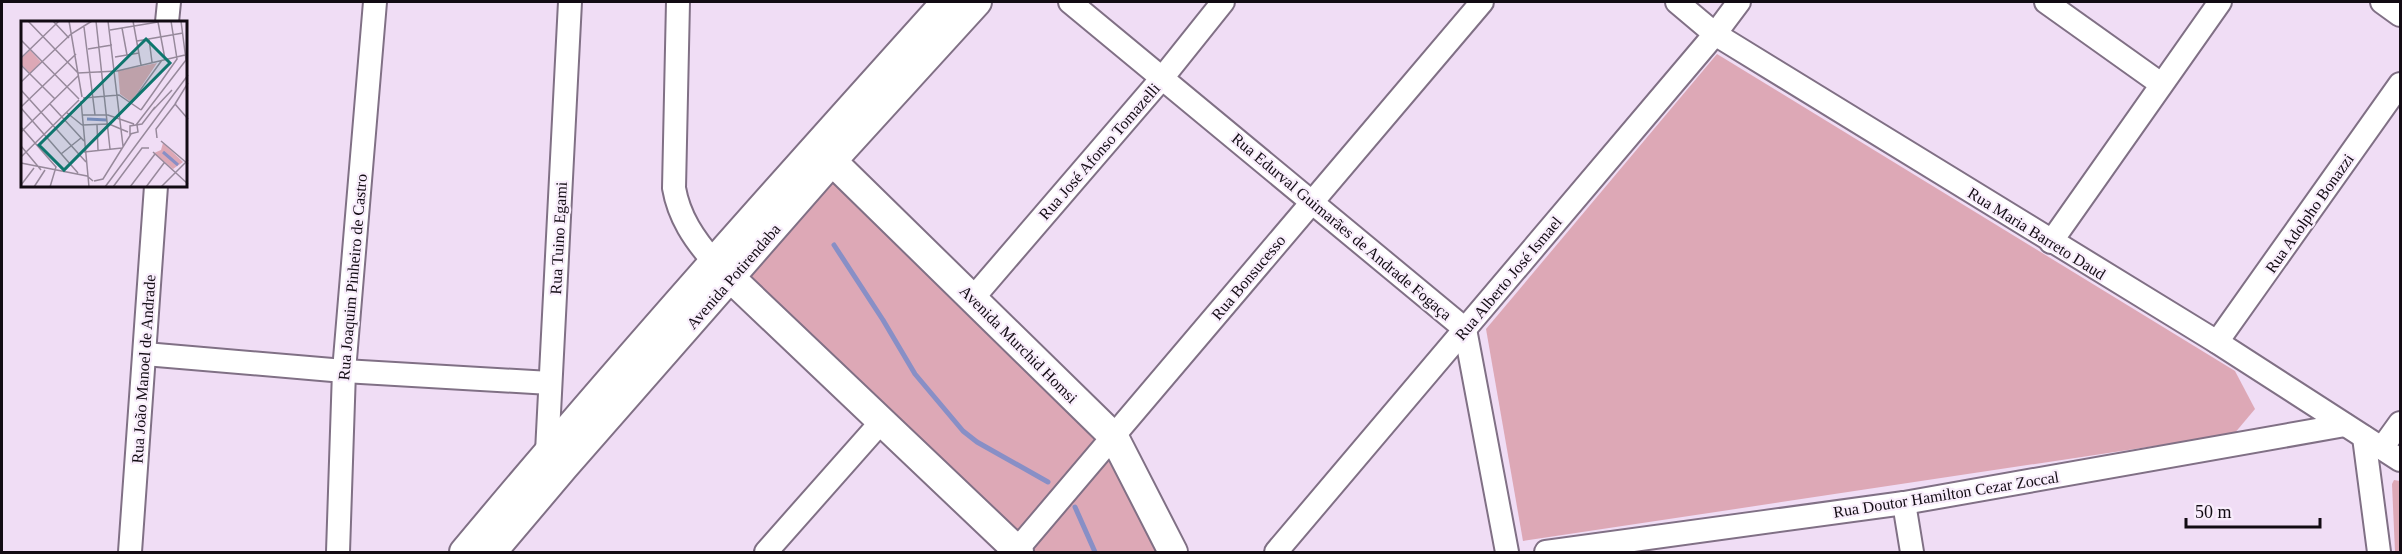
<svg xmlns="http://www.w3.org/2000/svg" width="2402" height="554" font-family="Georgia,serif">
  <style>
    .green { fill: #dda8b6 }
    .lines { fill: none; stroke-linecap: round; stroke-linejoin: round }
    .stream { stroke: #888fc6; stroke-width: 5 }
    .minor-casing { stroke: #807085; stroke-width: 26 }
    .major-casing { stroke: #807085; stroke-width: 32 }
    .minor { stroke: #fff; stroke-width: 22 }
    .major { stroke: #fff; stroke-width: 28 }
    .labels { text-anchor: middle; stroke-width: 4.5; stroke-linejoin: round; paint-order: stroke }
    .street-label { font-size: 16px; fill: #120b13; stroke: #f9eefc }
    .inset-river { fill: none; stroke: #888fc6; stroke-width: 3 }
    .inset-road { fill: none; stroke: #97899b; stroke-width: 1.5 }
    .view { fill: #0f766e; fill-opacity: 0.15; stroke: #0f766e; stroke-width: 3 }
    .inset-edge { fill: none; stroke: #120b13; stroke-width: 3 }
  </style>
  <rect width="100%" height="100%" fill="#f0ddf5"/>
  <g class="green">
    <path d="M 1717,54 L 2235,371 L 2255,409 L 2234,434 L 1523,541 L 1486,329 Z"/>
    <path d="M 834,170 L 1104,436 L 1017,539 L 742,278 Z"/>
    <path d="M 1114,448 L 1167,552 L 1026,552 Z"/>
    <path d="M 2394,480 L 2400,481 L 2400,552 L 2395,552 L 2392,484 Z"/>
  </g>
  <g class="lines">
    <g class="stream">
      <path d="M 834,245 L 883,320 L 915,374 L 963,431 L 977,442 L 1048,482"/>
      <path d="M 1075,507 L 1095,552"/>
    </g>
    <defs>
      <g id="minor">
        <path d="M 678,2 L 674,188 C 679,217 694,239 714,262"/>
        <path d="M 1070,2 L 1465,329 L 1507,552"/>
        <path d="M 1677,2 L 1715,34 L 2217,342 L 2400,460"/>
        <path d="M 2046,2 L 2161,84"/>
        <path d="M 2382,2 L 2400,15"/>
        <path d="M 167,22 L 169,2"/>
        <path d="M 2051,242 L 2220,2"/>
        <path d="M 973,298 L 1163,77 L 1223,2"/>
        <path d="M 2217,342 L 2400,84"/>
        <path d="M 145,354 L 344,371 L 550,383"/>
        <path d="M 2364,437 L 2379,552"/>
        <path d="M 2382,448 L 2400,423"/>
        <path d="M 554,458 L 547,452 L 570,2"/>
        <path d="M 1904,503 L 1912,552"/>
        <path d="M 130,552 L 156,186"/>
        <path d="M 338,552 L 344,371 L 375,2"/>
        <path d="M 766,552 L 882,421"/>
        <path d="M 1015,552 L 1482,2"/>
        <path d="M 1276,552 L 1715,34 L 1739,2"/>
        <path d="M 1546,552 L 1904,503 L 2345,425"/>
      </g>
      <g id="major">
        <path d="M 832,161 L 1114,437 L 1173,552"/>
        <path d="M 717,265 L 1019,552"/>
        <path d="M 464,552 C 620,365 783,183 946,2"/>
        <path d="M 492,552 L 564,467 L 832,161 L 977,2"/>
      </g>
    </defs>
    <use href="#minor" class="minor-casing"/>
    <use href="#major" class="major-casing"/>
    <use href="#minor" class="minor"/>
    <use href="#major" class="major"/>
  </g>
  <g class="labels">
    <g class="street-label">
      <text transform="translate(1099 151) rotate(-49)" y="6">Rua José Afonso Tomazelli</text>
      <text transform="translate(2309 213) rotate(-55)" y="6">Rua Adolpho Bonazzi</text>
      <text transform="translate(1342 226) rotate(40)" y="6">Rua Edurval Guimarães de Andrade Fogaça</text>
      <text transform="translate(2037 233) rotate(32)" y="6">Rua Maria Barreto Daud</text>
      <text transform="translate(558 238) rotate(-87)" y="6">Rua Tuino Egami</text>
      <text transform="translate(733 276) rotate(-49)" y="6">Avenida Potirendaba</text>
      <text transform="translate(352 277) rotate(-85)" y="6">Rua Joaquim Pinheiro de Castro</text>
      <text transform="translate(1248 277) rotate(-50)" y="6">Rua Bonsucesso</text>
      <text transform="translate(1508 278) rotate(-50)" y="6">Rua Alberto José Ismael</text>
      <text transform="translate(1019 344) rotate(45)" y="6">Avenida Murchid Homsi</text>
      <text transform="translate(143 369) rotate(-86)" y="6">Rua João Manoel de Andrade</text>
      <text transform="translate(1946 494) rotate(-9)" y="6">Rua Doutor Hamilton Cezar Zoccal</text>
    </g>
  </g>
  <g transform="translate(21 21)">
    <rect width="166" height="166" fill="#f0ddf5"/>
    <path d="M 9,29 L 20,41 L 9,52 L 0,43 L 0,38 ZM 136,42 L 110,81 L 99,73 L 97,50 ZM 142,122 L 162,141 L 152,148 L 133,132 L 140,129 Z" fill="#dda8b6"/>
    <path class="inset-river" d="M 66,98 L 86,99M 142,131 L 157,144"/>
    <path class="inset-road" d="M 7,0 L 57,52 L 96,50 L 164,34M 32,0 L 48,17M 48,0 L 61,76M 75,0 L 89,128M 87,0 L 102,125M 112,0 L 120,44M 137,1 L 144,38M 63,6 L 74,94M 101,7 L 106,34M 89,9 L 137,1M 128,18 L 131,41M 0,19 L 58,78M 116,20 L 162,12M 67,28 L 91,24M 94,36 L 118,32M 0,37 L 38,0M 0,44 L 34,78M 0,61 L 50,13 L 71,0M 0,69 L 65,141M 62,77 L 98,74 L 120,89M 60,80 L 68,166M 110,82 L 141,39M 29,83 L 63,120M 154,83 L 167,98M 154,83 L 167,62M 0,86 L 55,33M 0,87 L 57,152M 120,89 L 156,38 L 150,0M 132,89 L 151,69M 45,91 L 61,104M 62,94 L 87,94 L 113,103M 61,104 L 88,103 L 107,111M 76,104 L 77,129M 115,104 L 165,39 L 160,0M 116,104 L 117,111 L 109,113 L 109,105 L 121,103 L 134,86M 0,106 L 35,146 L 29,166M 0,111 L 57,55M 136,117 L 135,108 L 155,82M 140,120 L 167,143M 0,125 L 20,149M 63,131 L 101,127M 132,131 L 167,163M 40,133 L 60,117M 0,136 L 58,79M 0,142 L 66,155 L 72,160M 73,160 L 82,158 L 110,113M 0,164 L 13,147M 13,166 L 24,149M 84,166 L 167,54M 92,166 L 121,127 L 128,127M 109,166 L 134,133M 125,166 L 143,142M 140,166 L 167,139"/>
    <path class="view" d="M 125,18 L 149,42 L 43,149 L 18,124 Z"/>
    <rect width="166" height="166" class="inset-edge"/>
  </g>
  <rect width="2402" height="554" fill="none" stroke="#120b13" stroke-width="6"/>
  <path d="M2186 518v9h134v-9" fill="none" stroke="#120b13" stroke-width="3"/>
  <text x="2195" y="518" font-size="18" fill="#120b13" stroke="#f9eefc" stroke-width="4.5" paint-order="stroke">50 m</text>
</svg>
